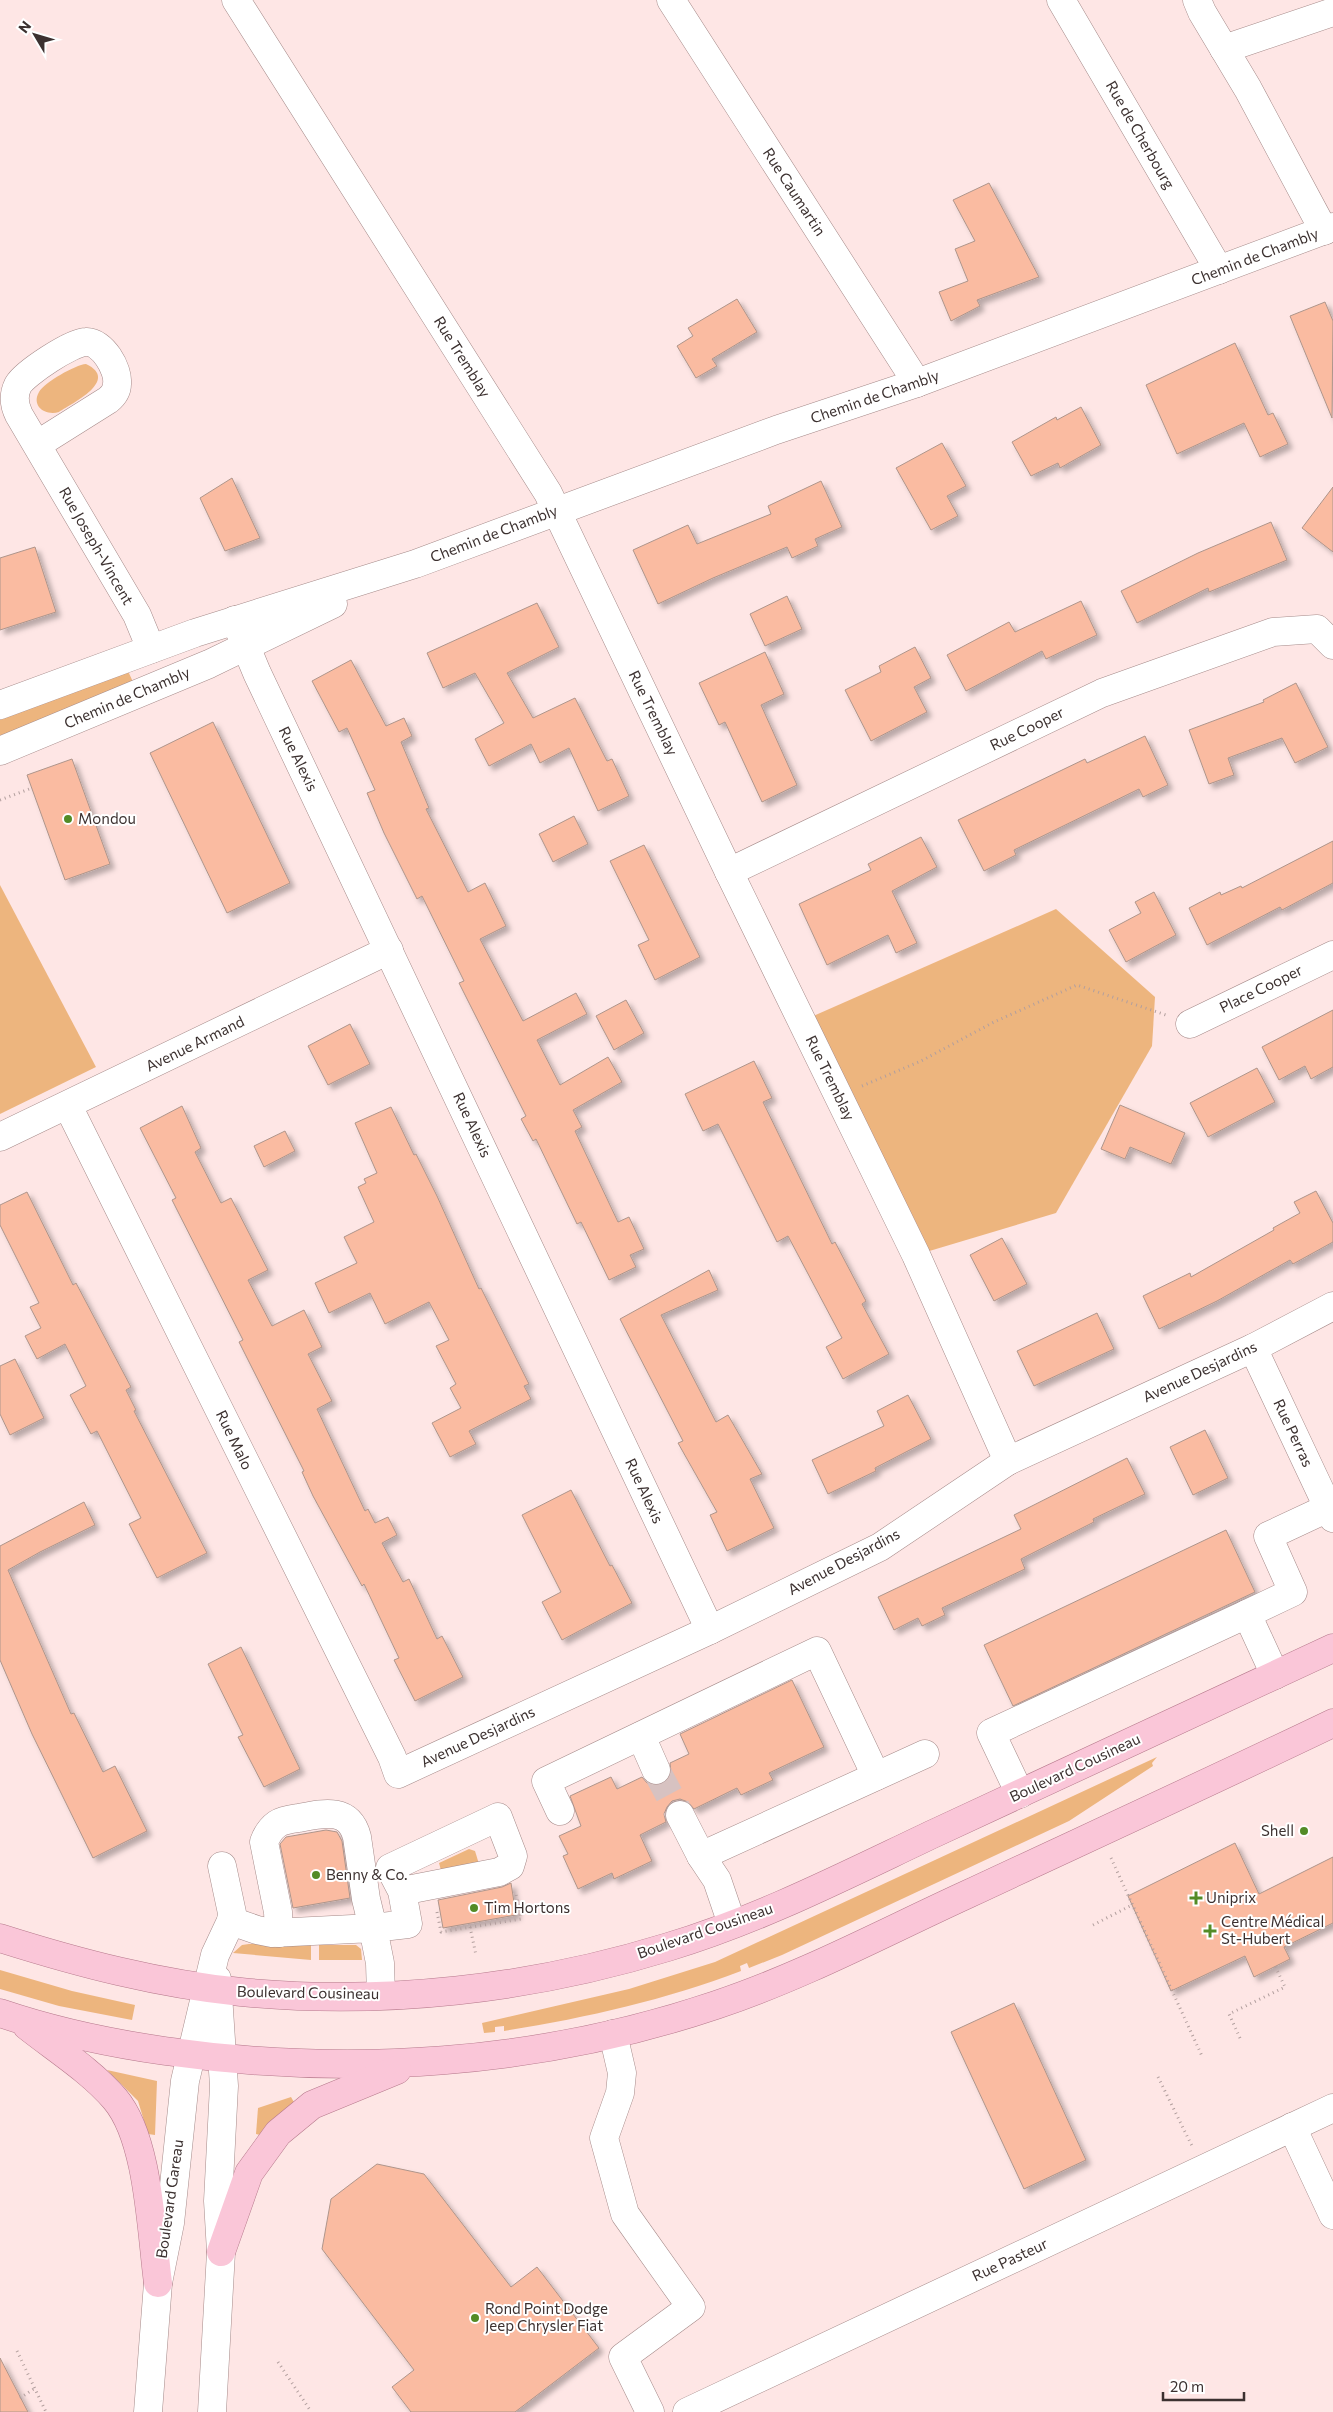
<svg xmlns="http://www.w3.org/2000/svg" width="1333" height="2412" font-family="Commissioner,sans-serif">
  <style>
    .green { fill: #edb57e }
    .building { fill: #fabba1; stroke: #ae958b; filter: url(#shadow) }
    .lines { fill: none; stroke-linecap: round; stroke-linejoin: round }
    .minor-tunnel { stroke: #d7c2c1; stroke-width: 28; stroke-dasharray: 28 14; stroke-linecap: butt }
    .minor-casing { stroke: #a58a89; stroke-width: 29 }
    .major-casing { stroke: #b6798c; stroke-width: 29 }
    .path { stroke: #b29f9e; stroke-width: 3; stroke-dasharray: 1 4; stroke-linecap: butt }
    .minor { stroke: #fff; stroke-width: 28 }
    .major { stroke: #fac6d8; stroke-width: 28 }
    .poi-dot { fill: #538b26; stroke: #fff; stroke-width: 2 }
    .labels { text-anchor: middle; stroke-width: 4; stroke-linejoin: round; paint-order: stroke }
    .street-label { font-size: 15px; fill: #3c3130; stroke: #fff }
    .poi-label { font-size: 15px; fill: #3c3130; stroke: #fff; text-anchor: start }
  </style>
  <defs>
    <filter id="shadow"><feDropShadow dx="4.5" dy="4.5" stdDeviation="2.5" flood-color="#0004"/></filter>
  </defs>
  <rect width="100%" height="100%" fill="#fee6e5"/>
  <g class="green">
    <path d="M 86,364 C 120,380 73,403 59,412 C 45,416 31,406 39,392 C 45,382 75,365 86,364 Z"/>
    <path d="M 128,671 L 133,682 L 0,737 L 0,720 Z"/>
    <path d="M 0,885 L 96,1067 L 0,1114 Z"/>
    <path d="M 1056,909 L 1155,997 L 1152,1046 L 1056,1213 L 916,1255 L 802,1021 Z"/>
    <path d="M 1157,1757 L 1152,1763 L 1153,1766 L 1069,1821 L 782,1955 L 749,1968 L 747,1963 L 740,1966 L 741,1971 C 665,2000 585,2018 504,2031 L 504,2026 L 495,2027 L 495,2032 L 484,2033 L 482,2023 L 629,1989 L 715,1962 Z"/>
    <path d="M 469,1849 L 475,1851 L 479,1864 L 442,1874 L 439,1863 Z"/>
    <path d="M 249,1944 L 311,1945 L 311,1960 L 233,1953 L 242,1945 Z"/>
    <path d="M 319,1945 L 356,1945 L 361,1949 L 362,1960 L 319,1960 Z"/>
    <path d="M 0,1970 L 72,1991 L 135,2005 L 132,2020 L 59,2006 L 0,1989 Z"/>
    <path d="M 107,2070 L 157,2081 L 155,2135 L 148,2134 L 138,2101 Z"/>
    <path d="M 291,2097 L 295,2104 L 260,2135 L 256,2134 L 258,2108 Z"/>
  </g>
  <g class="building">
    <path d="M 989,183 L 1039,277 L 977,300 L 980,306 L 951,321 L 939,292 L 968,281 L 955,249 L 975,241 L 953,200 Z"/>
    <path d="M 737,299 L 757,332 L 712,359 L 717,366 L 696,378 L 677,346 L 693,336 L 688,328 Z"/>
    <path d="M 1325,302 L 1333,321 L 1332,418 L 1290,316 Z"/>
    <path d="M 1235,343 L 1268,415 L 1273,413 L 1288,444 L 1260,457 L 1244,423 L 1177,454 L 1146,385 Z"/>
    <path d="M 1081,407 L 1101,445 L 1060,468 L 1058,463 L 1031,476 L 1012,442 L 1056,417 L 1057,420 Z"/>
    <path d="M 942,443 L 966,486 L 947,496 L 958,516 L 931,530 L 896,468 Z"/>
    <path d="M 232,478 L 260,538 L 225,551 L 200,498 Z"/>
    <path d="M 821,481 L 842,527 L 815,539 L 818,546 L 792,558 L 787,547 L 713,578 L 658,604 L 633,550 L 688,525 L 697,544 L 771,514 L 768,506 Z"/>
    <path d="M 1333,487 L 1333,552 L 1302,528 Z"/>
    <path d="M 1271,522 L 1287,560 L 1209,592 L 1208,588 L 1137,623 L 1121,591 L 1198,553 Z"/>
    <path d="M 35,547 L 56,612 L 0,630 L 0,558 Z"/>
    <path d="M 787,596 L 802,629 L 765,646 L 750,614 Z"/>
    <path d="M 1081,601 L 1097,635 L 1046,659 L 1042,651 L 966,691 L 947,655 L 1009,622 L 1015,632 Z"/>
    <path d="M 537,603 L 559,647 L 507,673 L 533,718 L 575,698 L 607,761 L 612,759 L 629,796 L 598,811 L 569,748 L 540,763 L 531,744 L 489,766 L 475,739 L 504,723 L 475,673 L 443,688 L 427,653 Z"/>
    <path d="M 915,647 L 931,678 L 914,687 L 927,712 L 871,741 L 845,690 L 881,672 L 879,666 Z"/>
    <path d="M 765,652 L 784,694 L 761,705 L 797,785 L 762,802 L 725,722 L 719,725 L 699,683 Z"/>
    <path d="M 351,660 L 386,726 L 404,718 L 412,736 L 401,742 L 429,808 L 426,809 L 468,892 L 485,883 L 506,926 L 480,939 L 523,1021 L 576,993 L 587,1014 L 537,1040 L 560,1085 L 608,1057 L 622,1082 L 573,1110 L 582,1127 L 575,1131 L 618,1222 L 629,1217 L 644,1249 L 630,1255 L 636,1267 L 609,1280 L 581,1222 L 577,1224 L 536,1139 L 533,1141 L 521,1119 L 526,1116 L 459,983 L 464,981 L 422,896 L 417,899 L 384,833 L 367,793 L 375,790 L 347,728 L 339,732 L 312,681 Z"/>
    <path d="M 1296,683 L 1328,747 L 1295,763 L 1282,738 L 1228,758 L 1234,775 L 1209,784 L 1189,730 L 1264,702 L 1263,700 Z"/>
    <path d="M 213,722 L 290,883 L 227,913 L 150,753 Z"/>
    <path d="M 1145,736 L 1168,785 L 1143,797 L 1139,789 L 1014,850 L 1016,855 L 984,871 L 958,820 L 1085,759 L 1087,763 Z"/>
    <path d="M 72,759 L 110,864 L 65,880 L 27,775 Z"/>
    <path d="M 574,816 L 588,844 L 553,862 L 539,834 Z"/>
    <path d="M 921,837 L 937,867 L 892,891 L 917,943 L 896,953 L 888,935 L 827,965 L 799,904 L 871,870 L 868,864 Z"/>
    <path d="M 1333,841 L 1333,883 L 1282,910 L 1280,907 L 1207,945 L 1189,908 L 1220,892 L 1221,895 L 1241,886 L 1242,888 Z"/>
    <path d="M 644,845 L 700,957 L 655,980 L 638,945 L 649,940 L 610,861 Z"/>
    <path d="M 1154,892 L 1176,935 L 1126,962 L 1109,930 L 1141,913 L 1135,902 Z"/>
    <path d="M 626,1000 L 644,1033 L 614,1050 L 596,1016 Z"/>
    <path d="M 1333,1010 L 1333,1067 L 1311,1079 L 1305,1066 L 1279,1080 L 1262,1047 Z"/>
    <path d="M 350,1024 L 370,1064 L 328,1085 L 308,1046 Z"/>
    <path d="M 754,1061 L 772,1098 L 763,1102 L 832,1244 L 835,1242 L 866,1301 L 862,1304 L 889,1354 L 843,1379 L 826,1347 L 842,1338 L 788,1236 L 777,1242 L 718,1124 L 703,1131 L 685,1094 Z"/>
    <path d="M 1257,1068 L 1275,1102 L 1208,1137 L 1190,1103 Z"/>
    <path d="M 1120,1105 L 1185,1133 L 1171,1164 L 1130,1147 L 1125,1159 L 1101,1149 Z"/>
    <path d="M 182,1106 L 201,1148 L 195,1152 L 221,1203 L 231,1198 L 268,1270 L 248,1280 L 272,1326 L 304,1310 L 322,1347 L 308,1354 L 332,1401 L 317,1409 L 365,1511 L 368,1509 L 375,1523 L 388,1517 L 397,1535 L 382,1543 L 403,1582 L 409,1579 L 437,1639 L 442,1636 L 463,1677 L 415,1701 L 394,1660 L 399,1658 L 364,1584 L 362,1586 L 313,1496 L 302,1472 L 304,1471 L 239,1342 L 243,1340 L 172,1200 L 176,1198 L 140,1128 Z"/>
    <path d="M 391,1107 L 414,1155 L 416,1154 L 437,1196 L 479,1289 L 481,1288 L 529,1384 L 524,1386 L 531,1399 L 469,1431 L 476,1444 L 450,1457 L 432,1423 L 461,1408 L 450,1388 L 456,1384 L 436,1346 L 449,1340 L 429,1302 L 385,1324 L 370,1293 L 329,1313 L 315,1283 L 357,1263 L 344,1237 L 374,1222 L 358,1187 L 366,1183 L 364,1179 L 377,1173 L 355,1123 Z"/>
    <path d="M 285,1131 L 295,1151 L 264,1167 L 254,1146 Z"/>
    <path d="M 1316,1191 L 1333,1223 L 1333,1242 L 1293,1264 L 1290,1260 L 1217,1301 L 1159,1329 L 1143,1296 L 1190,1273 L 1191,1277 L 1274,1230 L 1273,1228 L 1300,1213 L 1294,1202 Z"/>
    <path d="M 27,1192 L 73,1285 L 76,1283 L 131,1387 L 126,1390 L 136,1410 L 134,1411 L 207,1553 L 157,1578 L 129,1524 L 141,1518 L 97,1431 L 91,1434 L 70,1395 L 86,1386 L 65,1344 L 37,1359 L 25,1336 L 41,1328 L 30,1307 L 39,1303 L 0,1225 L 0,1205 Z"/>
    <path d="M 1002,1238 L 1027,1284 L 994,1301 L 970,1255 Z"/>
    <path d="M 709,1270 L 718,1290 L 661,1315 L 716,1422 L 728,1415 L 762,1474 L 750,1479 L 774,1528 L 727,1551 L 710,1515 L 717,1512 L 678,1443 L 683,1441 L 620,1319 Z"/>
    <path d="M 1097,1313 L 1114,1349 L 1034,1386 L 1017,1351 Z"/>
    <path d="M 15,1359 L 44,1418 L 10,1435 L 0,1414 L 0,1366 Z"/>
    <path d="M 908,1395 L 931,1439 L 875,1468 L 876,1471 L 828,1494 L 812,1460 L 884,1426 L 877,1411 Z"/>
    <path d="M 1205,1430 L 1228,1478 L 1193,1495 L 1170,1447 Z"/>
    <path d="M 1127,1458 L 1145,1494 L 1093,1519 L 1094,1522 L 1021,1559 L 1025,1569 L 942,1608 L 945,1615 L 922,1626 L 918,1618 L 894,1630 L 878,1597 L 1021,1529 L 1014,1515 Z"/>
    <path d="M 571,1490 L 610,1566 L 612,1565 L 632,1603 L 562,1640 L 542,1602 L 561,1592 L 522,1515 Z"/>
    <path d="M 84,1502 L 95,1525 L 40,1552 L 8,1570 L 71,1714 L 74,1713 L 103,1772 L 115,1766 L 147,1831 L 93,1858 L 32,1734 L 0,1660 L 0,1546 Z"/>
    <path d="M 1226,1530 L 1255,1592 L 1013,1706 L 984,1645 Z"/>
    <path d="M 241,1647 L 300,1769 L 264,1787 L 238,1737 L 243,1735 L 208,1664 Z"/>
    <path d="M 792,1680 L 824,1747 L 769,1773 L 773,1780 L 741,1795 L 737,1788 L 694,1809 L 688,1802 L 680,1799 L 672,1801 L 667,1807 L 664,1814 L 666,1822 L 640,1835 L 652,1861 L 614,1879 L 612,1873 L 578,1889 L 563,1856 L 568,1854 L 559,1836 L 581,1826 L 570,1796 L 611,1777 L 617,1789 L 642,1777 L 647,1783 L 654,1785 L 663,1784 L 669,1779 L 671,1772 L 670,1763 L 689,1754 L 680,1734 Z"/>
    <path d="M 326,1830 L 337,1832 L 342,1841 L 350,1898 L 293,1908 L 280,1844 L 286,1837 Z"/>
    <path d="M 1235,1843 L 1259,1894 L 1333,1857 L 1333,1923 L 1284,1947 L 1290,1959 L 1254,1977 L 1245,1956 L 1171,1991 L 1128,1896 Z"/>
    <path d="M 511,1883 L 516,1915 L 443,1928 L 438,1900 L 502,1887 Z"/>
    <path d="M 1014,2003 L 1086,2160 L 1024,2189 L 951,2032 Z"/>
    <path d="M 377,2164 L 424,2174 L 511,2287 L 537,2267 L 599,2348 L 515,2412 L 411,2412 L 392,2387 L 414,2370 L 322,2249 L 331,2199 Z"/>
    <path d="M 0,2358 L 28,2412 L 0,2412 Z"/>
  </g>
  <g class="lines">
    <path class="minor-tunnel" d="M 656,1770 L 680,1815"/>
    <defs>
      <g id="minor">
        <path d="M 236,0 L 548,493 L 729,872 L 916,1255 L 1008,1461"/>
        <path d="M 671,0 L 917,383"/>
        <path d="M 1061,0 L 1219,270"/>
        <path d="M 1197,0 L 1202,12 L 1248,89 L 1324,231"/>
        <path d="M 1224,49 L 1333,12"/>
        <path d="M 38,444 L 108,400 C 113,396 117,391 117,384 C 119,369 102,341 86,342 C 72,342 25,373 18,385 C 13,395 14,405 19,415 L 137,615 L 151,649"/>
        <path d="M 235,620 L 257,673 L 710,1630"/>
        <path d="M 0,705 L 195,633 L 415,564 L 776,430 L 917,383 L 1333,227"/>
        <path d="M 0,751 L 209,664 L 333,604"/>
        <path d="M 729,872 L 1102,693 L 1273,632 L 1317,629 L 1333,645"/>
        <path d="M 1190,1024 L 1333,955"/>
        <path d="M 68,1106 L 392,1757 L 398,1774 L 710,1630 L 880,1547 L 1008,1461 L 1253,1348 L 1333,1306"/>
        <path d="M 0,1137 L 389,950"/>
        <path d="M 1253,1348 L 1333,1518"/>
        <path d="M 1247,1614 L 1293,1592 L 1268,1536 L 1328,1508"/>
        <path d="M 641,1736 L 656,1770"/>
        <path d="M 1020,1794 L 991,1733 L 1247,1614 L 1275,1675"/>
        <path d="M 560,1811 L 546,1781 L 817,1651 L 876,1776"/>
        <path d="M 680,1815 L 701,1856 L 717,1880 L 732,1924"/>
        <path d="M 701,1856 L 925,1754"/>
        <path d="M 231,1921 L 257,1930 L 272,1933 L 373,1928 L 380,1963 L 381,1995"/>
        <path d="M 279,1933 L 278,1912 L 264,1842 C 267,1834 270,1829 277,1824 C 283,1820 292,1819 299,1818 C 324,1813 349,1807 357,1837 L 366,1899 L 373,1928 L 408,1924 L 402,1891 L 390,1868 L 498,1817 L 513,1856 L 510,1866 L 499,1872 L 402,1891"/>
        <path d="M 613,2034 L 622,2073 L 620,2093 L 604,2138 L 625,2214 L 691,2307 L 623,2357 L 650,2412"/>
        <path d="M 1292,2127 L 1333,2215"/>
        <path d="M 148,2412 L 158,2283 L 170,2223 L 185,2081 L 215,1955 L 231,1921 L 232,1913 L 222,1866"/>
        <path d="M 212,2412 L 221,2252 L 218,2201 L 224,2086 L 217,1979"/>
        <path d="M 687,2412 L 1333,2108"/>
      </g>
      <g id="major">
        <path d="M 0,1938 C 79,1963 159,1984 241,1992 C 383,2006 532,1989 668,1947 C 761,1919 848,1874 935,1833 C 1068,1772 1200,1709 1333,1648"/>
        <path d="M 0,2013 C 53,2031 109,2043 165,2051 C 350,2077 538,2065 716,2005 C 803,1976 885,1932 968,1894 C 1090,1837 1212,1781 1333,1723"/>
        <path d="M 27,2026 C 56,2049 91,2071 115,2099 C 149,2139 151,2231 158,2283"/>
        <path d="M 221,2252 L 249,2173 L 278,2133 L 312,2105 L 397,2070"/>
      </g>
    </defs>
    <use href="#minor" class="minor-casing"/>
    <use href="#major" class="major-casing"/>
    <g class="path">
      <path d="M 0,800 L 32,788"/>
      <path d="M 862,1086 L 921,1061 L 994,1022 L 1077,985 L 1166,1015"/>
      <path d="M 1111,1858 L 1202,2056"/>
      <path d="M 437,1912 L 441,1932 L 521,1919 L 516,1894"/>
      <path d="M 1093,1925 L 1132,1905"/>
      <path d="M 470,1927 L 476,1955"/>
      <path d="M 1240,2038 L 1229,2014 L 1285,1987 L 1275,1966"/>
      <path d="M 1158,2077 L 1192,2146"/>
      <path d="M 17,2351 L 46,2412"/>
      <path d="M 278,2362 L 310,2410"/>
      <path d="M 20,2398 L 35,2388"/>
    </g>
    <use href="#minor" class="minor"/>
    <use href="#major" class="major"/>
  </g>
  <g class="poi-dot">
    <circle cx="68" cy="819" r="5"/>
    <circle cx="1304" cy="1831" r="5"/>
    <circle cx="316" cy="1875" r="5"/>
    <path d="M1193.5 1890.5h5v5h5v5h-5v5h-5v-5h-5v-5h5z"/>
    <circle cx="474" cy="1908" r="5"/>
    <path d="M1207.5 1923.5h5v5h5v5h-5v5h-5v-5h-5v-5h5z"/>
    <circle cx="475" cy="2318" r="5"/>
  </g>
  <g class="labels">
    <g class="street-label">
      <text transform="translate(1140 135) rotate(60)" y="5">Rue de Cherbourg</text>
      <text transform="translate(794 192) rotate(57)" y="5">Rue Caumartin</text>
      <text transform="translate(1255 257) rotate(-21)" y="5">Chemin de Chambly</text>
      <text transform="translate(462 357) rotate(58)" y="5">Rue Tremblay</text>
      <text transform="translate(875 397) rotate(-19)" y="5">Chemin de Chambly</text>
      <text transform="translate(494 534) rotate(-21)" y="5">Chemin de Chambly</text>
      <text transform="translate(96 546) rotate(60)" y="5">Rue Joseph-Vincent</text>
      <text transform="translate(127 698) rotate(-23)" y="5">Chemin de Chambly</text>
      <text transform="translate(653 713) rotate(64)" y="5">Rue Tremblay</text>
      <text transform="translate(1027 729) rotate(-26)" y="5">Rue Cooper</text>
      <text transform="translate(298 759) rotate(64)" y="5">Rue Alexis</text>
      <text transform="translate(1261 989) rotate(-26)" y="5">Place Cooper</text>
      <text transform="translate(195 1044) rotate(-26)" y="5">Avenue Armand</text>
      <text transform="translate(830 1078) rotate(64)" y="5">Rue Tremblay</text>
      <text transform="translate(472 1125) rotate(65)" y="5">Rue Alexis</text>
      <text transform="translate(1200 1372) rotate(-25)" y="5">Avenue Desjardins</text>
      <text transform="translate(1293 1433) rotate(65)" y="5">Rue Perras</text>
      <text transform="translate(234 1440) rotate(64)" y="5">Rue Malo</text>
      <text transform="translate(644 1491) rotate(65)" y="5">Rue Alexis</text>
      <text transform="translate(844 1562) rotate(-28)" y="5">Avenue Desjardins</text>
      <text transform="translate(478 1737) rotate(-25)" y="5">Avenue Desjardins</text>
      <text transform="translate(1075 1768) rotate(-25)" y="5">Boulevard Cousineau</text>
      <text transform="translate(705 1931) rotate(-19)" y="5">Boulevard Cousineau</text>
      <text transform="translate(308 1993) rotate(1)" y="5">Boulevard Cousineau</text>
      <text transform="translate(170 2199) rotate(-82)" y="5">Boulevard Gareau</text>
      <text transform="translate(1010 2260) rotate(-25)" y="5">Rue Pasteur</text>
    </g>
    <g class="poi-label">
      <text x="78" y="824">Mondou</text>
      <text x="1294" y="1836" text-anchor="end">Shell</text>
      <text x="326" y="1880">Benny &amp; Co.</text>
      <text x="1206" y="1903">Uniprix</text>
      <text x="484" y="1913">Tim Hortons</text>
      <text x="1221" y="1927">Centre Médical<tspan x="1221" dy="17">St-Hubert</tspan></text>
      <text x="485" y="2314">Rond Point Dodge<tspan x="485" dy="17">Jeep Chrysler Fiat</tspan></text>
    </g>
  </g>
  <g transform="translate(35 35) rotate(308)" stroke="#ffffff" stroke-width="4" paint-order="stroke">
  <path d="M0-4L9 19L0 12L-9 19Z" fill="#3c3130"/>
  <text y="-8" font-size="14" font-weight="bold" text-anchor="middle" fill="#3c3130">N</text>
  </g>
  <path d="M1163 2392v8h81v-8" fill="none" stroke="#3c3130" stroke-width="2.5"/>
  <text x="1170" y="2392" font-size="15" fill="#3c3130" stroke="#ffffff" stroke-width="4" paint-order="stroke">20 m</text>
</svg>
